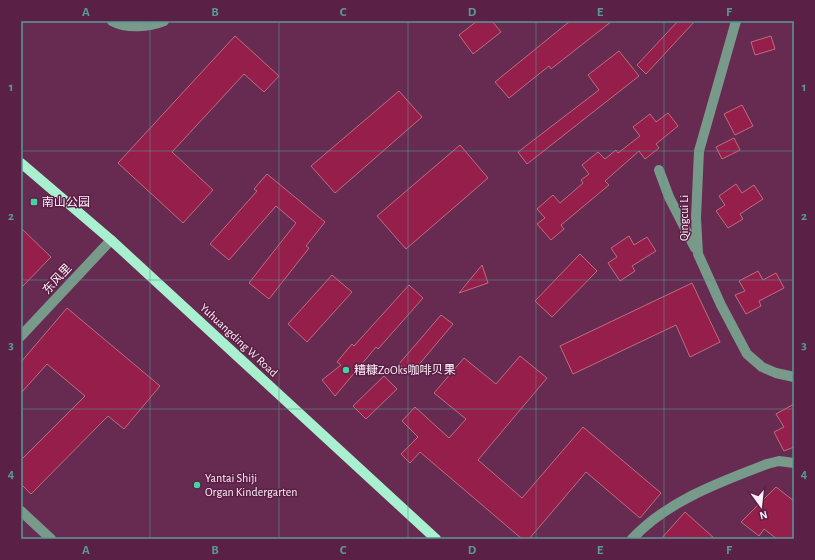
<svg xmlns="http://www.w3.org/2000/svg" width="815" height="560" font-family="'Alegreya Sans','Noto Sans SC',sans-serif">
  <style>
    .building { fill: #961e4a; stroke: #ba6e81 }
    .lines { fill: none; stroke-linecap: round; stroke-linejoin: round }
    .minor { stroke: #789a8a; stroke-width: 10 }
    .major { stroke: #a8f0cf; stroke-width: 10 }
    .grid { fill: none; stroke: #579a97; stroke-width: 1; stroke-opacity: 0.55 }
    .poi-dot { fill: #44d49f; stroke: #5b2046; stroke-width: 1.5 }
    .labels { text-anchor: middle; stroke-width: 3; stroke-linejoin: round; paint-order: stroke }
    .poi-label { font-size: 12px; fill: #ffeff8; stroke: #5b2046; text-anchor: start }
    .street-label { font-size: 12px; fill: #ffeff8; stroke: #5b2046 }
    .neatline { fill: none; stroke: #579a97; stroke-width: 1.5 }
    .grid-label { font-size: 13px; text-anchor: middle; font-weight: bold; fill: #579a97 }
  </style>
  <rect width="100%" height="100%" fill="#672b51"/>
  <g class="building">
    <path d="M 477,21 L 492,21 L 501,32 L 473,54 L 459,35 Z"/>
    <path d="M 570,21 L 612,21 L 551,69 L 549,66 L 509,98 L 495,82 Z"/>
    <path d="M 678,21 L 695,21 L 646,74 L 637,65 Z"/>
    <path d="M 235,36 L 279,76 L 264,92 L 244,74 L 172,152 L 213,190 L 183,223 L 118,163 Z"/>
    <path d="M 771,36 L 775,49 L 755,55 L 751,42 Z"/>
    <path d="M 619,51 L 639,76 L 527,164 L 518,152 L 599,90 L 588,75 Z"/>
    <path d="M 399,91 L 422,117 L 335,193 L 311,166 Z"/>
    <path d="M 742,105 L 753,126 L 735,135 L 724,114 Z"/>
    <path d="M 668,113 L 678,126 L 656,144 L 659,148 L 645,159 L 639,151 L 605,181 L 609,185 L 561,225 L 564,229 L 551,240 L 537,224 L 545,218 L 537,209 L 553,195 L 560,203 L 583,183 L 581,180 L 589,174 L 582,165 L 598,152 L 605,159 L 616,150 L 618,153 L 640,136 L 633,127 L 650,114 L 656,122 Z"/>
    <path d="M 734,138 L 740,150 L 722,159 L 716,147 Z"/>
    <path d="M 460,145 L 488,178 L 406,249 L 377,216 Z"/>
    <path d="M 267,174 L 325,222 L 306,246 L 309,248 L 269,299 L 249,283 L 296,223 L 276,206 L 229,260 L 210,244 L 257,191 L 254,189 Z"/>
    <path d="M 736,184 L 742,193 L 754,185 L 763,199 L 740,214 L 743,219 L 728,228 L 716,211 L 725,205 L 719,196 Z"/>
    <path d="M 21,228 L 51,257 L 21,288 Z"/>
    <path d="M 629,236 L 634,245 L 647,237 L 656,251 L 632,266 L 635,271 L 620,281 L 608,263 L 617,257 L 611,248 Z"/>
    <path d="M 580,254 L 597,271 L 552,317 L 535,301 Z"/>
    <path d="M 482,265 L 488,283 L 459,293 Z"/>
    <path d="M 758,271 L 763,280 L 776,273 L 784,288 L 759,301 L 761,306 L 746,314 L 735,295 L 745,291 L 739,281 Z"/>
    <path d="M 332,275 L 352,292 L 307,342 L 288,324 Z"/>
    <path d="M 692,283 L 720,342 L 690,357 L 676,325 L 573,374 L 560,346 Z"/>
    <path d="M 409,285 L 423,298 L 378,349 L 376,347 L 335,396 L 322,380 L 341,365 L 337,362 L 352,344 L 354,346 Z"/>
    <path d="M 67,308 L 160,386 L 124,429 L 108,416 L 31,494 L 21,484 L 21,460 L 85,396 L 47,364 L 21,393 L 21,362 Z"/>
    <path d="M 441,315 L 453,324 L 411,374 L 399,364 Z"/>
    <path d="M 520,356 L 547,378 L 478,460 L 522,498 L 583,427 L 661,493 L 640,518 L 586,472 L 529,539 L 522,539 L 420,452 L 410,463 L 401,454 L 418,437 L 402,421 L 415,407 L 449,438 L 466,419 L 434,393 L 464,358 L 496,384 Z"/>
    <path d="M 384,376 L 397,389 L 366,419 L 353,406 Z"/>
    <path d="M 794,404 L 794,447 L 784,451 L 774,432 L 784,427 L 776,414 Z"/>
    <path d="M 776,487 L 794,501 L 794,539 L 777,539 L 764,529 L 759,536 L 741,522 Z"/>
    <path d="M 685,512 L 715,539 L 661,539 Z"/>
  </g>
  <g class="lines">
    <g class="minor">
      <path d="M 112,21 C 127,29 149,27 164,21"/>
      <path d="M 736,21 L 699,151 L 696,218 L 698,254 L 721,305 L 747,354 L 762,367 L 776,373 L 794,377"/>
      <path d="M 659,170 L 669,197 L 695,248"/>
      <path d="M 21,336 L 111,240"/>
      <path d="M 21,511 L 51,539"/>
      <path d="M 632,539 C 667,501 720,482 767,464 L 779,461 L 794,463"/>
    </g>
    <path class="major" d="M 21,163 L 111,240 L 436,539"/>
  </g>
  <path class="grid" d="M 150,21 L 150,539M 279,21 L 279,539M 408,21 L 408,539M 536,21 L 536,539M 664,21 L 664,539M 21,151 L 794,151M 21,280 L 794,280M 21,409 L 794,409"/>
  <g class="poi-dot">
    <rect x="30" y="198" width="8" height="8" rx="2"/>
    <circle cx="346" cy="370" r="4"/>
    <circle cx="197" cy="485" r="4"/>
  </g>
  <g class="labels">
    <g class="poi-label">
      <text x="42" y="206">南山公园</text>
      <text x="354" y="374">糟糠ZoOks咖啡贝果</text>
      <text x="205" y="482">Yantai Shiji<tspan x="205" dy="14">Organ Kindergarten</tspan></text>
    </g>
    <g class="street-label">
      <text transform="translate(684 218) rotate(-90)" y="4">Qingcui Li</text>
      <text transform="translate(57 279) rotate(-47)" y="4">东风里</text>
      <text transform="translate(239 340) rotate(43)" y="4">Yuhuangding W Road</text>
    </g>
  </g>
  <rect width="815" height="560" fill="none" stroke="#5b2046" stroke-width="44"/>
  <g transform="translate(761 506) rotate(165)" stroke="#5b2046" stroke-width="3" paint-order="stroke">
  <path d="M0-3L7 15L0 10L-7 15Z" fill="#ffeff8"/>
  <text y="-6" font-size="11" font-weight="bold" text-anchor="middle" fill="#ffeff8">N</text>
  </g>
  <rect x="22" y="22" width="771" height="516" class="neatline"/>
  <g class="grid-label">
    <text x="86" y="16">A</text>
    <text x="215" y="16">B</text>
    <text x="343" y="16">C</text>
    <text x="472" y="16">D</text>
    <text x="600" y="16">E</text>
    <text x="729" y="16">F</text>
    <text x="11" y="91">1</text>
    <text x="804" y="91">1</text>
    <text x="11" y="220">2</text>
    <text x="804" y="220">2</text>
    <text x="11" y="349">3</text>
    <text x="804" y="349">3</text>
    <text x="11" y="478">4</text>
    <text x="804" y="478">4</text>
    <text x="86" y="554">A</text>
    <text x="215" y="554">B</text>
    <text x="343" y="554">C</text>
    <text x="472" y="554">D</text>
    <text x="600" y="554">E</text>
    <text x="729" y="554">F</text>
  </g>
</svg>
